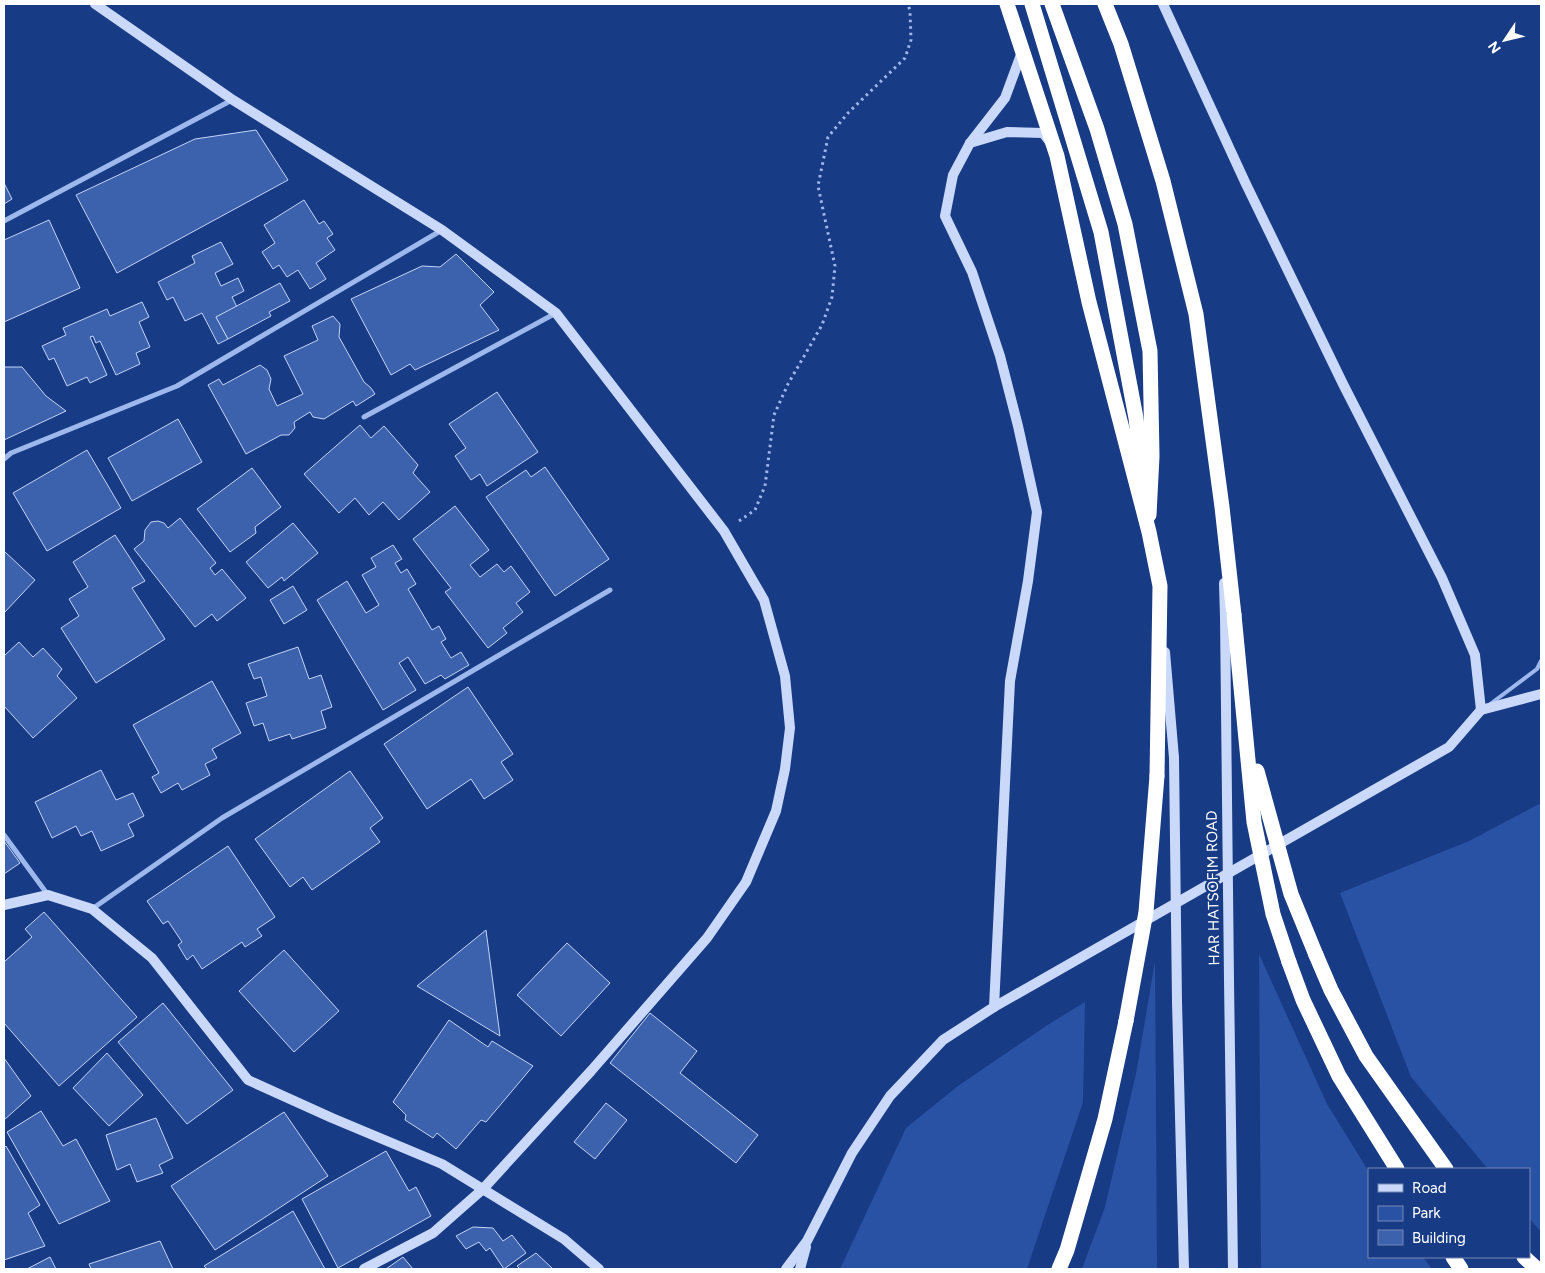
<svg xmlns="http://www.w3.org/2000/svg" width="1545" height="1273" font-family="Figtree,sans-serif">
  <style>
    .green { fill: #2a52a4 }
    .building { fill: #3c61ad; stroke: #c2d5f9 }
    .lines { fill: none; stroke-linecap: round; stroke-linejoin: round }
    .path { stroke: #9db8ed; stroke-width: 3; stroke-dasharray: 2.5 4; stroke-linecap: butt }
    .lane { stroke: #9db8ed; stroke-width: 4 }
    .street { stroke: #9db8ed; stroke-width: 5 }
    .secondary { stroke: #cad9f9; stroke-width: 10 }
    .highway { stroke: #fff; stroke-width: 15 }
    .secondary-bridge { stroke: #cad9f9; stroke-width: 10 }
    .highway-bridge { stroke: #fff; stroke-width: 15 }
    .labels { text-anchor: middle; stroke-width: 4.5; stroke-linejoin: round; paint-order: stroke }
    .street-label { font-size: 15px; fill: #fff; stroke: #183b85 }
  </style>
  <rect width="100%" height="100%" fill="#183b85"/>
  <g class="green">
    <path d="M 1541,803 L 1541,1232 L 1529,1218 L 1529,1169 L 1488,1169 L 1411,1077 L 1340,893 L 1469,841 Z"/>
    <path d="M 1259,954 L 1327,1104 L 1369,1172 L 1369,1257 L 1423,1257 L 1432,1269 L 1261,1269 Z"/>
    <path d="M 1155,961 L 1157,1269 L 1082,1269 L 1105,1207 L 1136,1074 Z"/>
    <path d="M 1085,1002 L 1083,1102 L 1027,1269 L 840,1269 L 906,1128 L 958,1086 L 1046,1026 Z"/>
  </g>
  <g class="building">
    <path d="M 256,130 L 288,180 L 117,273 L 76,195 L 195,139 Z"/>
    <path d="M 4,183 L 12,199 L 4,204 Z"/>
    <path d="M 304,200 L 319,224 L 324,221 L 333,234 L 327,238 L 335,250 L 316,263 L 326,279 L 310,289 L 298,270 L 287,277 L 279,265 L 273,269 L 262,252 L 275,243 L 264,225 Z"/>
    <path d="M 49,220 L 80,288 L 4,322 L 4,240 Z"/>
    <path d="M 221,242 L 233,264 L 215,273 L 221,286 L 238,278 L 244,291 L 232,297 L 237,307 L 216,317 L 228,339 L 218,344 L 202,313 L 185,321 L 173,297 L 167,300 L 158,282 L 195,263 L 192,256 Z"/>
    <path d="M 456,254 L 494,292 L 480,305 L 499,330 L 415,370 L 410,364 L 391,375 L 351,299 L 422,266 L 440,267 Z"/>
    <path d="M 280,283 L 290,301 L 269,312 L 271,316 L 228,339 L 216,317 Z"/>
    <path d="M 142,302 L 149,317 L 139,322 L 150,347 L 136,353 L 140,364 L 116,375 L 100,341 L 96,343 L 93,336 L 90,337 L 107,375 L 90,383 L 87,377 L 67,386 L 54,358 L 49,360 L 42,346 L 66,335 L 63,328 L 107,309 L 110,316 Z"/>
    <path d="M 333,316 L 340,324 L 339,337 L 364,382 L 371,388 L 375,394 L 356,406 L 353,401 L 324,419 L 313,417 L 310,412 L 294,422 L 295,428 L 289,435 L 281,435 L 246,454 L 208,385 L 219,379 L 223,385 L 260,365 L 267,370 L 271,379 L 269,389 L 277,406 L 303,394 L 284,356 L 318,340 L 312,326 Z"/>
    <path d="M 4,367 L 22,367 L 46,396 L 66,411 L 4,440 Z"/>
    <path d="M 497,392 L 538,452 L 487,486 L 480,474 L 471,480 L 455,456 L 466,448 L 449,424 Z"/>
    <path d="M 178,419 L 202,462 L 132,501 L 108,458 Z"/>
    <path d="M 360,425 L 371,438 L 384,426 L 418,465 L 413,473 L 430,492 L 399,520 L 383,502 L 369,515 L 355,498 L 339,513 L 304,474 Z"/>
    <path d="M 87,450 L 121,508 L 47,551 L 13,493 Z"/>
    <path d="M 545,467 L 609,559 L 555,596 L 486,497 L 526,470 L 531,477 Z"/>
    <path d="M 252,468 L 281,507 L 255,527 L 256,533 L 230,552 L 197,509 Z"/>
    <path d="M 455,506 L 489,550 L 470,565 L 480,577 L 497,564 L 504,572 L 511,566 L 530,592 L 516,603 L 523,612 L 503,628 L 507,633 L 488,648 L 445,592 L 451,588 L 413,539 Z"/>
    <path d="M 180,518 L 216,563 L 210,568 L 215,575 L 222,569 L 246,598 L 217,621 L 212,614 L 195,627 L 134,549 L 144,541 L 145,530 L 151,522 L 158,521 L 164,523 L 168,528 Z"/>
    <path d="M 293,523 L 318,553 L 284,581 L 282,577 L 268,588 L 246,562 Z"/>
    <path d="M 115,535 L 145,581 L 132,588 L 165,639 L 96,683 L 61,628 L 79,616 L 69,599 L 88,587 L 73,562 Z"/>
    <path d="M 393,545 L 402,559 L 395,563 L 401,573 L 407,569 L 416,584 L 408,589 L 432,630 L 439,626 L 446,639 L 441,642 L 451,658 L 461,652 L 469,665 L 445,679 L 441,675 L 425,684 L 408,657 L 399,663 L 416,690 L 383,710 L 317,600 L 347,581 L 366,613 L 379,605 L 362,575 L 376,567 L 371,558 Z"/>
    <path d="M 4,551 L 35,580 L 4,613 Z"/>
    <path d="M 293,586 L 307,610 L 284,624 L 270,600 Z"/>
    <path d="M 19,642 L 33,657 L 43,648 L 62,669 L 57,676 L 77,698 L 33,738 L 4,706 L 4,656 Z"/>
    <path d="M 298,647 L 309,679 L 321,675 L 332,707 L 321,711 L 326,728 L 292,739 L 290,734 L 269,741 L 263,723 L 254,726 L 246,703 L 267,696 L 261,677 L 254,679 L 248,664 Z"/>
    <path d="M 212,681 L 241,733 L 212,749 L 217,758 L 205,764 L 210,775 L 182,790 L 178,783 L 161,793 L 152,777 L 159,773 L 133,725 Z"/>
    <path d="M 468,687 L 513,754 L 501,762 L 513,780 L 484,799 L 471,779 L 427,809 L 384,744 Z"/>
    <path d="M 101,770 L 116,800 L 133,793 L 144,816 L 128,824 L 134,836 L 101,851 L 92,831 L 81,836 L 76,826 L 52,838 L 35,802 Z"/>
    <path d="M 350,771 L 383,818 L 370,828 L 380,842 L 312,890 L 303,877 L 290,887 L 255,839 Z"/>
    <path d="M 4,841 L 20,863 L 4,874 Z"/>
    <path d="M 228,846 L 275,917 L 257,929 L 262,936 L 245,947 L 242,942 L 202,969 L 193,955 L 187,960 L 178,945 L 182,942 L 168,921 L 163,924 L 147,901 Z"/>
    <path d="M 44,912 L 137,1017 L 59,1086 L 4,1023 L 4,962 L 32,937 L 25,929 Z"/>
    <path d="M 486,930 L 500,1036 L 417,986 Z"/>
    <path d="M 567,943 L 610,983 L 561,1036 L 517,995 Z"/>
    <path d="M 284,950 L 339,1011 L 294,1052 L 239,991 Z"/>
    <path d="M 163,1003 L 233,1090 L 187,1124 L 118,1042 Z"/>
    <path d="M 650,1013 L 697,1051 L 680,1073 L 758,1135 L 736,1163 L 610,1063 Z"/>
    <path d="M 449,1020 L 488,1047 L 492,1041 L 533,1066 L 486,1122 L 481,1120 L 456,1149 L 437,1133 L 433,1138 L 405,1120 L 406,1115 L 393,1102 Z"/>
    <path d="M 107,1053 L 143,1095 L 109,1126 L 73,1088 Z"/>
    <path d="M 4,1058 L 31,1096 L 4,1120 Z"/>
    <path d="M 606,1103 L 627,1120 L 595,1159 L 574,1142 Z"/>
    <path d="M 41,1111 L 63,1146 L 76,1139 L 110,1201 L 59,1224 L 7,1132 Z"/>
    <path d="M 284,1112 L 328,1176 L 215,1250 L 171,1186 Z"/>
    <path d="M 156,1118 L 173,1158 L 159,1165 L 163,1173 L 137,1182 L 130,1164 L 117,1170 L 106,1135 Z"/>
    <path d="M 6,1146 L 40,1205 L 28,1213 L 45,1246 L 4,1260 L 4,1148 Z"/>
    <path d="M 386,1151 L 409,1191 L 416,1187 L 431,1216 L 338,1268 L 302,1199 Z"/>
    <path d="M 293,1211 L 325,1269 L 207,1269 L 204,1266 Z"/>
    <path d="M 473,1227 L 493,1228 L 503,1241 L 512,1235 L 526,1253 L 504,1269 L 490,1248 L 486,1251 L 479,1242 L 466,1249 L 456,1236 Z"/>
    <path d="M 160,1241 L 173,1269 L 91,1269 L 89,1264 Z"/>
    <path d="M 536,1253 L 553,1269 L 520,1269 L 517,1266 Z"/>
    <path d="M 50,1257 L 56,1269 L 27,1269 Z"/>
    <path d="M 403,1257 L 413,1269 L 386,1269 Z"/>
  </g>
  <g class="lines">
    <path class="path" d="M 739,521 L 755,510 L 765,486 L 774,415 L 788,384 L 822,325 L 832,297 L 835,266 L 818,186 L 828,137 L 848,113 L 905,58 L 911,40 L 910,11 L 908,4"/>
    <path class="lane" d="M 1489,705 L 1537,669 L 1541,661"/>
    <g class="street">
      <path d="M 4,221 L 232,100"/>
      <path d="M 364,417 L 556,313"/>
      <path d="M 4,459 L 11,453 L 177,386 L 442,230"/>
      <path d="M 4,835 L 48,895"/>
      <path d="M 92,909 L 222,818 L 610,590"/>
    </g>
    <g class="secondary">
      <path d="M 95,4 L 233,100 L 442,230 L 556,313 L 724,531 L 764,600 L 785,676 L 790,728 L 785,769 L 776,811 L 746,882 L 707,938 L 591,1071 L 483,1189 L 433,1233 L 364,1269"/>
      <path d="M 1163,4 L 1245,182 L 1343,384 L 1442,578 L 1475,655 L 1481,710"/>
      <path d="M 970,143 L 1007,132 L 1043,133 L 1050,142"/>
      <path d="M 1224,583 L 1225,617"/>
      <path d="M 1165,652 L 1174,758"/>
      <path d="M 4,905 L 48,895 L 92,909 L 152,958 L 248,1080 L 332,1118 L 442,1164 L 564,1239 L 599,1269"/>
      <path d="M 1229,980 L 1233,1269"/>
      <path d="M 1177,1002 L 1184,1269"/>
      <path d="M 994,1007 L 1010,681 L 1028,581 L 1037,512 L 1018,426 L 1000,356 L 972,272 L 945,216 L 953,175 L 970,143 L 1005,98 L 1022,52"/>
      <path d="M 786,1269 L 807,1241 L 852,1153 L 890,1096 L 943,1040 L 994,1007 L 1449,747 L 1481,710 L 1541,694"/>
      <path d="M 800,1269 L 806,1247"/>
    </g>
    <g class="highway">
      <path d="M 1007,4 L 1057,156 L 1089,302 L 1149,532 L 1160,586 L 1157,776"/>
      <path d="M 1032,4 L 1101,232 L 1136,418 L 1142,475"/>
      <path d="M 1052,4 L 1097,129 L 1125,224 L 1150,351 L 1152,456 L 1149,515"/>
      <path d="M 1105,4 L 1121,44 L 1163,181 L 1196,314 L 1222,507 L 1234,615"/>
      <path d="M 1316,955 L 1331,990 L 1366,1056 L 1446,1169"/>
      <path d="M 1289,962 L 1303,1000 L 1339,1076 L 1397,1169"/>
      <path d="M 1453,1257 L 1461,1269"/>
      <path d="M 1524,1257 L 1537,1269"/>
      <path d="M 1059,1269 L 1067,1250 L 1105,1119 L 1126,1021"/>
    </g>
    <g class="secondary-bridge">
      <path d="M 1225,617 L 1229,980"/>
      <path d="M 1174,758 L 1177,1002"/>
    </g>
    <g class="highway-bridge">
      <path d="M 1234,615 L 1254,822 L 1273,914 L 1289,962"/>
      <path d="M 1257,771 L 1291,894 L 1316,955"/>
      <path d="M 1126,1021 L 1146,912 L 1157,776"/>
    </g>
  </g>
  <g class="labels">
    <g class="street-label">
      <text transform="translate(1213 888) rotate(-91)" y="5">HAR HATSOFIM ROAD</text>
    </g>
  </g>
  <rect width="1545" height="1273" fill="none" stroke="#ffffff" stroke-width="10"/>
  <rect x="1368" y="1168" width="162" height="90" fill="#183b85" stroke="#7489b6"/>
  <rect x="1378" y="1184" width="25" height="8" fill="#cad9f9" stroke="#7489b6"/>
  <text x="1412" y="1193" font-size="15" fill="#ffffff">Road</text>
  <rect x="1378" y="1206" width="25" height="15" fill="#2a52a4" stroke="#7489b6"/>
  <text x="1412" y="1218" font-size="15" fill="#ffffff">Park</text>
  <rect x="1378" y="1230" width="25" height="15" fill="#3c61ad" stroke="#7489b6"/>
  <text x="1412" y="1243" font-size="15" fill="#ffffff">Building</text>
  <g transform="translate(1505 40) rotate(235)" stroke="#183b85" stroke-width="4" paint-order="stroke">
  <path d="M0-4L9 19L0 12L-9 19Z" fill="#ffffff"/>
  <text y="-8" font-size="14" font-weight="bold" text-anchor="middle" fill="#ffffff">N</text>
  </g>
</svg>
